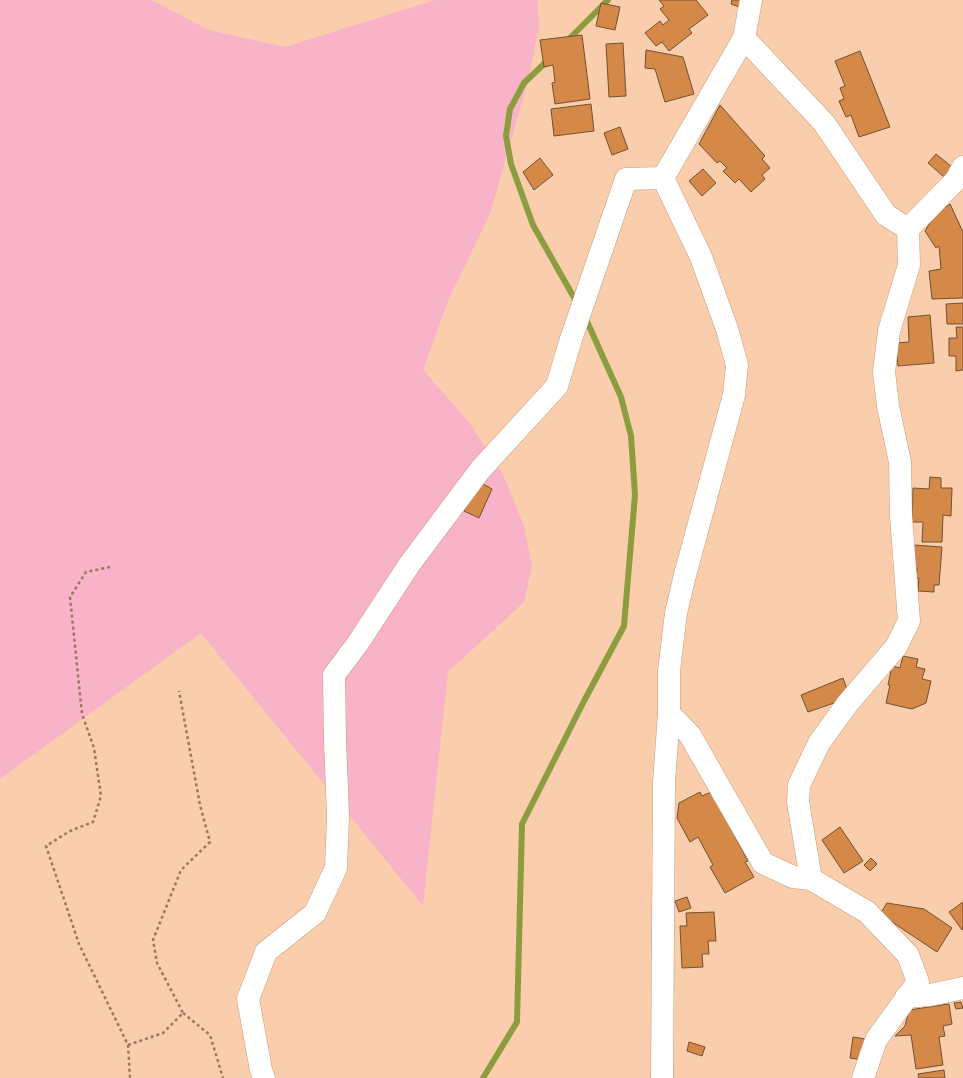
<svg xmlns="http://www.w3.org/2000/svg" width="963" height="1078" font-family="Mulish,sans-serif">
  <style>
    .green { fill: #f9b3c8 }
    .lines { fill: none; stroke-linecap: round; stroke-linejoin: round }
    .stream { stroke: #8b9d3f; stroke-width: 6 }
    .building { fill: #d48949; stroke: #744f30 }
    .street-casing { stroke: #c69d7c; stroke-width: 23 }
    .path { stroke: #977861; stroke-width: 2.5; stroke-dasharray: 3 3; stroke-linecap: butt }
    .street { stroke: #fff; stroke-width: 22 }
  </style>
  <rect width="100%" height="100%" fill="#faceac"/>
  <path class="green" d="M 0,0 L 152,0 L 209,30 L 285,47 L 435,0 L 537,0 L 539,26 L 529,77 L 490,214 L 448,301 L 423,370 L 469,422 L 504,477 L 524,526 L 532,566 L 524,602 L 448,672 L 423,906 L 201,633 L 0,779 Z"/>
  <g class="lines">
    <g class="stream">
      <path d="M 567,41 L 608,0"/>
      <path d="M 549,59 L 524,83 L 510,109 L 506,136 L 511,164 L 533,225 L 577,303"/>
      <path d="M 483,1078 L 517,1022 L 522,824 L 583,703 L 624,626 L 635,495 L 631,436 L 621,397 L 585,317"/>
    </g>
  </g>
  <g class="building">
    <path d="M 659,0 L 696,0 L 708,15 L 689,29 L 692,33 L 669,51 L 662,42 L 656,46 L 645,33 L 660,21 L 663,25 L 669,20 L 660,9 L 664,6 Z"/>
    <path d="M 732,0 L 744,0 L 742,8 L 731,4 Z"/>
    <path d="M 601,3 L 620,7 L 615,30 L 596,26 Z"/>
    <path d="M 582,35 L 590,99 L 555,104 L 552,83 L 555,82 L 553,65 L 544,67 L 540,40 Z"/>
    <path d="M 623,43 L 626,96 L 609,97 L 606,44 Z"/>
    <path d="M 646,50 L 683,57 L 694,94 L 665,102 L 655,69 L 645,68 Z"/>
    <path d="M 860,51 L 890,127 L 859,137 L 851,115 L 846,117 L 839,101 L 844,99 L 840,88 L 845,86 L 835,61 Z"/>
    <path d="M 591,104 L 594,131 L 554,136 L 551,109 Z"/>
    <path d="M 720,105 L 765,156 L 762,159 L 770,168 L 762,175 L 765,179 L 751,192 L 739,179 L 735,183 L 723,171 L 727,168 L 720,161 L 717,163 L 699,144 Z"/>
    <path d="M 620,127 L 628,149 L 612,155 L 604,133 Z"/>
    <path d="M 936,154 L 952,167 L 944,177 L 928,163 Z"/>
    <path d="M 540,158 L 553,175 L 534,190 L 523,172 Z"/>
    <path d="M 703,169 L 716,183 L 702,196 L 689,181 Z"/>
    <path d="M 950,204 L 963,232 L 963,298 L 932,299 L 929,271 L 941,269 L 939,246 L 936,248 L 925,231 L 936,213 Z"/>
    <path d="M 963,303 L 963,324 L 947,324 L 946,304 Z"/>
    <path d="M 930,315 L 934,363 L 898,366 L 896,343 L 909,342 L 908,317 Z"/>
    <path d="M 956,327 L 963,327 L 963,370 L 956,371 L 956,356 L 949,356 L 949,338 L 957,338 Z"/>
    <path d="M 930,477 L 941,478 L 941,488 L 952,488 L 951,516 L 943,515 L 942,542 L 922,542 L 923,522 L 912,522 L 913,488 L 929,489 Z"/>
    <path d="M 478,481 L 492,489 L 479,518 L 464,511 Z"/>
    <path d="M 914,545 L 942,547 L 939,585 L 934,585 L 934,592 L 918,591 L 919,578 L 916,578 L 917,569 L 913,569 Z"/>
    <path d="M 903,656 L 918,659 L 916,667 L 925,669 L 922,679 L 931,681 L 926,703 L 912,709 L 886,703 L 890,685 L 888,685 L 892,666 L 900,668 Z"/>
    <path d="M 843,678 L 847,689 L 837,702 L 808,712 L 801,695 Z"/>
    <path d="M 700,792 L 702,796 L 711,792 L 748,861 L 745,862 L 754,877 L 725,893 L 710,867 L 713,865 L 698,837 L 690,842 L 677,818 L 679,803 Z"/>
    <path d="M 840,827 L 863,861 L 844,873 L 822,840 Z"/>
    <path d="M 871,858 L 877,864 L 870,871 L 864,865 Z"/>
    <path d="M 687,897 L 691,908 L 679,912 L 675,901 Z"/>
    <path d="M 963,902 L 963,929 L 962,930 L 949,912 Z"/>
    <path d="M 887,903 L 924,909 L 952,928 L 937,952 L 880,914 Z"/>
    <path d="M 714,912 L 716,941 L 708,941 L 709,954 L 702,954 L 703,967 L 682,968 L 680,926 L 687,926 L 686,913 Z"/>
    <path d="M 961,1002 L 963,1008 L 956,1009 L 954,1003 Z"/>
    <path d="M 949,1004 L 952,1024 L 943,1026 L 945,1036 L 939,1037 L 943,1065 L 916,1069 L 911,1035 L 895,1036 L 905,1026 L 909,1010 Z"/>
    <path d="M 853,1037 L 866,1039 L 863,1060 L 850,1058 Z"/>
    <path d="M 689,1042 L 705,1047 L 702,1056 L 687,1051 Z"/>
    <path d="M 944,1070 L 945,1078 L 919,1078 L 918,1074 Z"/>
  </g>
  <g class="lines">
    <defs>
      <g id="street">
        <path d="M 744,38 L 824,123 L 886,215 L 908,229"/>
        <path d="M 669,713 L 690,735 L 763,863 L 793,877 L 811,879 L 867,912 L 908,955 L 918,982 L 876,1040 L 863,1078"/>
        <path d="M 811,879 L 798,802 L 799,785 L 819,743 L 848,703 L 896,647 L 909,621 L 901,516 L 900,462 L 888,406 L 884,372 L 889,331 L 909,265 L 908,229 L 956,180 L 963,167"/>
        <path d="M 906,997 L 930,995 L 963,988"/>
        <path d="M 264,1078 L 261,1070 L 248,999 L 266,952 L 315,913 L 336,868 L 338,816 L 335,740 L 334,675 L 358,643 L 409,565 L 480,470 L 557,386 L 571,339 L 626,179 L 663,178"/>
        <path d="M 662,1078 L 664,782 L 669,713 L 669,671 L 676,613 L 685,575 L 734,395 L 737,365 L 727,329 L 701,257 L 663,178 L 744,38 L 751,0"/>
      </g>
    </defs>
    <use href="#street" class="street-casing"/>
    <g class="path">
      <path d="M 110,567 L 86,572 L 70,597 L 82,714 L 94,748 L 101,796 L 93,822 L 70,831 L 46,846 L 79,944 L 128,1045 L 130,1078"/>
      <path d="M 183,1013 L 210,1035 L 223,1078"/>
      <path d="M 128,1045 L 163,1033 L 183,1013 L 157,963 L 153,940 L 181,870 L 210,842 L 200,805 L 179,691"/>
    </g>
    <use href="#street" class="street"/>
  </g>
</svg>
